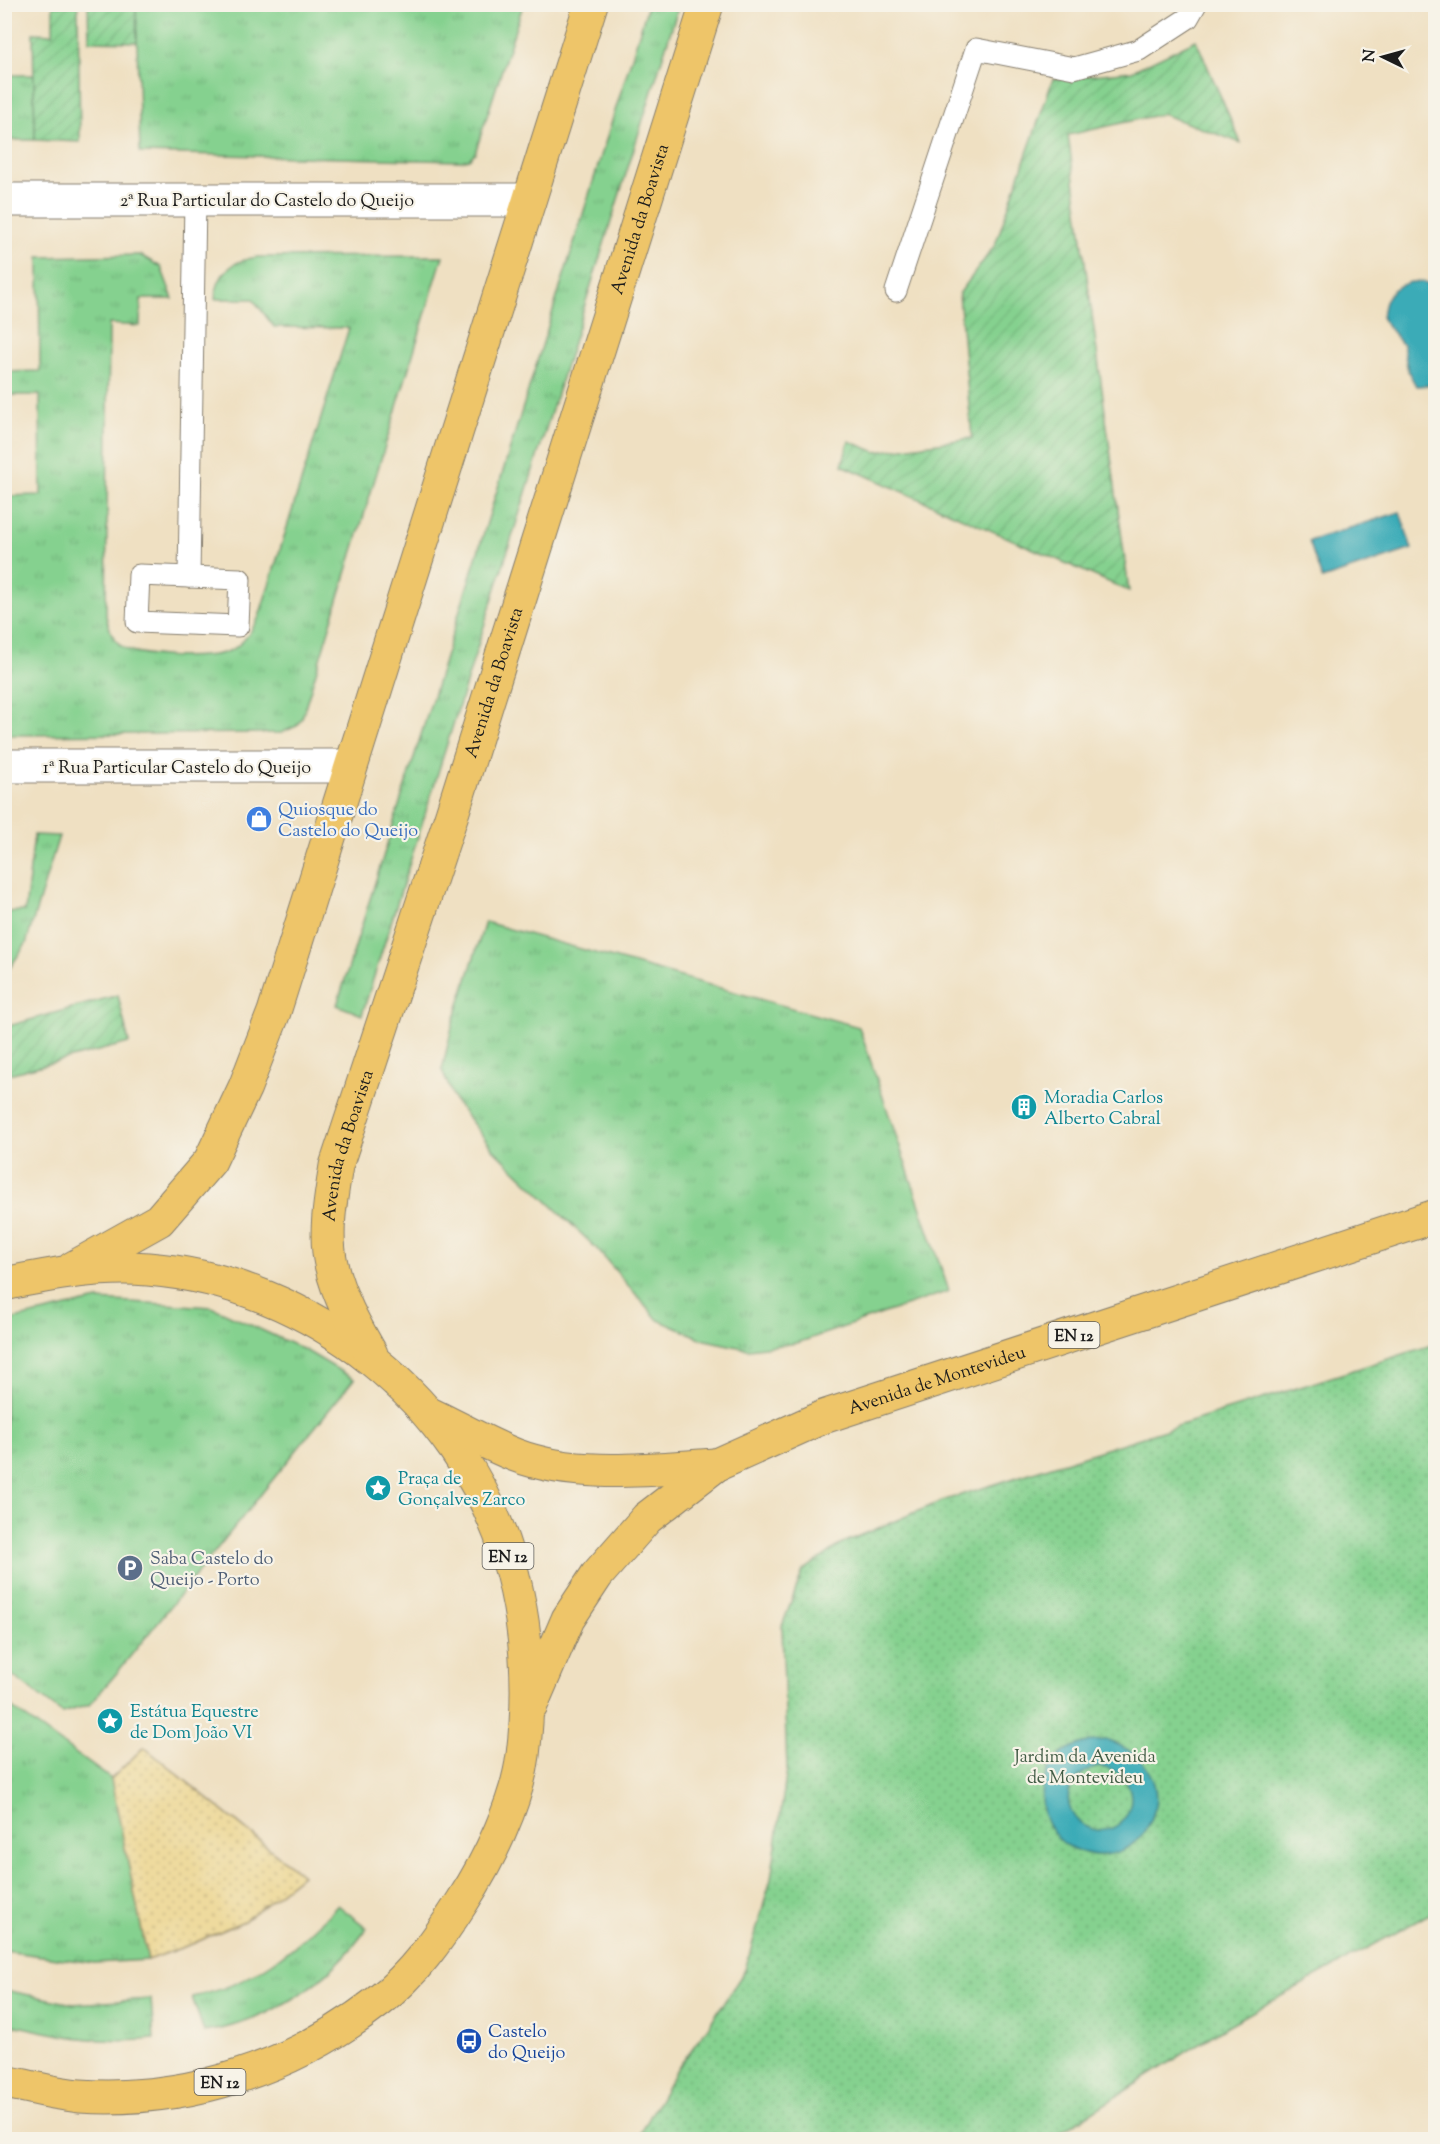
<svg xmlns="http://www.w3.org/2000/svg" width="1440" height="2144" font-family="'Sorts Mill Goudy',serif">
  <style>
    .grass { fill: url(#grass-tufts); stroke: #507656; stroke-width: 1.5 }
    .sand { fill: url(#sand-dots); stroke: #857b5d; stroke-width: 1.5 }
    .park { fill: url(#park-dots); stroke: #507656; stroke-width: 1.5 }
    .garden { fill: url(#garden-furrows); stroke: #507656; stroke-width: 1.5 }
    .water { fill: #3aabb7; stroke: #2b646a; stroke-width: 1.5; fill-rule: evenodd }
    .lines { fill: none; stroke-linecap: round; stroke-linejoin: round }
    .service-casing { stroke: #867e6f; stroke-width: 23 }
    .minor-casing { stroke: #867e6f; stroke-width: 35 }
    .primary-casing { stroke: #867e6f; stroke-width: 35 }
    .service { stroke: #fff; stroke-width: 21 }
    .minor { stroke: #fff; stroke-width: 33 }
    .primary { stroke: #eec569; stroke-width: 33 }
    .labels { text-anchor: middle; stroke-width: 4.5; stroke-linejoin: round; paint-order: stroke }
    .shield { fill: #f7f3e8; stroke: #5e5c59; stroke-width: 1.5 }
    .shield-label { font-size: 16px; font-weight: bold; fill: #1c1c1c }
    .street-label { font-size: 18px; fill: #1c1c1c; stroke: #f7f3e8 }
    .shop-label { font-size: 18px; fill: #366cbe; stroke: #f7f3e8; text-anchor: start }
    .culture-label { font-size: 18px; fill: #0d838f; stroke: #f7f3e8; text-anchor: start }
    .service-label { font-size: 18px; fill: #4e5e75; stroke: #f7f3e8; text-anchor: start }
    .park-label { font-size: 18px; fill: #415b44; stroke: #f7f3e8 }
    .transit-label { font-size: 18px; fill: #164399; stroke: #f7f3e8; text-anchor: start }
  </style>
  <defs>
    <pattern id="grass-tufts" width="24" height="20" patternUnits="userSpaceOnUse" patternTransform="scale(1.5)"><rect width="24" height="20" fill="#85d18f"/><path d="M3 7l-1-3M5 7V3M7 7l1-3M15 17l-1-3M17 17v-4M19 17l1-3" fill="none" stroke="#72b37b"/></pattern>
    <pattern id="sand-dots" width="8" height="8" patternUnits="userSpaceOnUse" patternTransform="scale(1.5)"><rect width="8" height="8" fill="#eeda9e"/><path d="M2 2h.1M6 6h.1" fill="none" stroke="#ccba88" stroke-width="1.8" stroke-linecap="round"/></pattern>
    <pattern id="park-dots" width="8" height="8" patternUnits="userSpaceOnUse" patternTransform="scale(1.5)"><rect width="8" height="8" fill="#85d18f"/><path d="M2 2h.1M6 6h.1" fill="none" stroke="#72b37b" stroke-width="1.8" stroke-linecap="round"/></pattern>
    <pattern id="garden-furrows" width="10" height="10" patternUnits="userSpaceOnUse" patternTransform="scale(1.5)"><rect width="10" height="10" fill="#85d18f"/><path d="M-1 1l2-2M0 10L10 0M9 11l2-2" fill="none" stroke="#72b37b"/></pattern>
  </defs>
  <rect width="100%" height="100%" fill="#f7f3e8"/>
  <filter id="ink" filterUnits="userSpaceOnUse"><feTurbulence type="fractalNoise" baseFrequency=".0167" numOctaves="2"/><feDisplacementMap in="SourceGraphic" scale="12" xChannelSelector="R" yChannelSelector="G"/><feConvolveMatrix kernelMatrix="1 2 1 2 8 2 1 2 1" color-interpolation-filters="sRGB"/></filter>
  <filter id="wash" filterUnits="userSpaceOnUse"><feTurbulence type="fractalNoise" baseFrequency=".008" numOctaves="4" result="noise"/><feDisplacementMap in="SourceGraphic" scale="24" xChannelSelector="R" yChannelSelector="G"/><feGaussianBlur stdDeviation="1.35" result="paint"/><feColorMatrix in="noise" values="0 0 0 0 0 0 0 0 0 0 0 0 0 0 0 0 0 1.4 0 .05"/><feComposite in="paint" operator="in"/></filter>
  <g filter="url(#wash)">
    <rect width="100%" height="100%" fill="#efe0c2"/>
    <g class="grass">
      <path d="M 136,5 L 523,5 L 475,153 L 469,159 L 461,161 L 140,153 Z"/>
      <path d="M 648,5 L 679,5 L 362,1015 L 337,1005 Z"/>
      <path d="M 5,75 L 34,75 L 35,140 L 5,140 Z"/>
      <path d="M 140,255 L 161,267 L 173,299 L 141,299 L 140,326 L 109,324 L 106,616 C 109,627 111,637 120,645 C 136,659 210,660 229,651 C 243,645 252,630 259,617 L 349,328 L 274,327 L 253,299 L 215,299 C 217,273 232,260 258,257 L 443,256 L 302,718 L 297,726 L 281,733 L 5,735 L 5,496 L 41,495 L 40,395 L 5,395 L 5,372 L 40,371 L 39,257 Z"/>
      <path d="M 34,835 L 59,836 L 26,944 L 5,975 L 5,912 L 25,911 Z"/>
      <path d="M 485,922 L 859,1027 L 949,1291 L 797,1343 L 748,1349 L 705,1340 L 658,1320 L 596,1248 L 493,1149 L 455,1101 L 442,1070 L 452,1027 Z"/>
      <path d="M 98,1300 L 212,1307 L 305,1350 L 354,1379 L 116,1674 L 89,1705 L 62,1713 L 5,1670 L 5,1321 Z"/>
      <path d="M 4,1702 L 111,1779 L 148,1960 L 94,1963 L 5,1951 Z"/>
      <path d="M 338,1905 L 367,1928 C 331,1981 268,2023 204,2032 L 192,1997 C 253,1985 296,1949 338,1905 Z"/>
      <path d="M 5,1990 L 73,2004 L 151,1999 L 154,2039 C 102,2045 55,2035 5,2023 Z"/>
    </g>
    <path class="sand" d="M 144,1747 L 302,1875 L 244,1921 L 192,1944 L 148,1960 L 111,1779 Z"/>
    <path class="park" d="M 1435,1344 L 1435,1911 L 1227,2026 L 1050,2139 L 637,2140 L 675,2072 L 708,2027 L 745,1970 L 771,1879 L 787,1769 L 782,1626 L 803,1571 L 843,1543 L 942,1501 Z"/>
    <g class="garden">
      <path d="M 53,5 L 78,5 L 80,142 L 35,140 L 33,33 L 53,34 Z"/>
      <path d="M 88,5 L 136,5 L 137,42 L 89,41 Z"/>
      <path d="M 1196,40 L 1241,143 L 1162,114 L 1068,135 L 1129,591 L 842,465 L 849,441 L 876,452 L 972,438 L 959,294 L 995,245 L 1053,79 L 1132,71 Z"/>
      <path d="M 118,995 L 129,1043 L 5,1075 L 5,1027 Z"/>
    </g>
    <g class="water">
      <path d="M 1411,282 L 1424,282 L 1435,287 L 1435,385 L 1416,386 L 1408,371 L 1403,345 L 1382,319 C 1383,298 1390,287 1411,282 Z"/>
      <path d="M 1400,512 L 1412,549 L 1322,579 L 1309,541 Z"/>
      <path d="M 1106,1740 C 1199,1769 1146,1884 1072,1848 C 1057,1841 1045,1825 1043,1809 C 1037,1765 1064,1741 1106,1740 ZM 1099,1767 C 1149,1771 1135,1840 1092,1829 C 1083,1826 1075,1820 1071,1811 C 1062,1789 1078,1771 1099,1767 Z"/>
    </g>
  </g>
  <g filter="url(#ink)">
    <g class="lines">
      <defs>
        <g id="service">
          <path d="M 896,291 L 976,49 L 1074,68 L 1139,50 L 1188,18 L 1196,4"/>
          <path d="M 139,575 L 240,579 L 238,626 L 137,622 Z"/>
          <path d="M 189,577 L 195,200"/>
        </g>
        <g id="minor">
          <path d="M 4,200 L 529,200"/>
          <path d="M 4,766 L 350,766"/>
        </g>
        <g id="primary">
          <path d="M 73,1268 L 159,1220 L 210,1161 L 245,1087 L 274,1012 L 591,4"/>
          <path d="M 4,1284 C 52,1274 99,1265 148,1269 C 311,1282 461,1401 508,1558 C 527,1621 531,1690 523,1755 C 517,1803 488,1862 462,1902 C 439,1938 413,1975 379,2001 C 293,2068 188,2103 80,2096 C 55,2094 29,2086 4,2082"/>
          <path id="s1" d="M 371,1354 C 355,1326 338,1296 331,1264 C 324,1233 331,1197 336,1166 L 452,814 L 707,4"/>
          <path d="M 432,1415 C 459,1428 487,1444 515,1455 C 578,1479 651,1469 716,1465"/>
          <path id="s2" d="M 531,1705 L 568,1619 L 597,1575 L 647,1518 L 716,1465 L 823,1417 L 1436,1216"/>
        </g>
      </defs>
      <use href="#service" class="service-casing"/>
      <use href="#minor" class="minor-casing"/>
      <use href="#primary" class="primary-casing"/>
      <use href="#service" class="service"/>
      <use href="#minor" class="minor"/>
      <use href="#primary" class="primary"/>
    </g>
  </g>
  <defs>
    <symbol id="shop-disc" viewBox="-11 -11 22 22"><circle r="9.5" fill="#3f7fe0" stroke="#f7f3e8"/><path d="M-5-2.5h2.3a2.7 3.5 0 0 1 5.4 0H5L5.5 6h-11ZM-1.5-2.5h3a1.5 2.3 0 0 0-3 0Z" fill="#fff"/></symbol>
    <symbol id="building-disc" viewBox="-11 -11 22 22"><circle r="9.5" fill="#0f9aa8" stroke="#f7f3e8"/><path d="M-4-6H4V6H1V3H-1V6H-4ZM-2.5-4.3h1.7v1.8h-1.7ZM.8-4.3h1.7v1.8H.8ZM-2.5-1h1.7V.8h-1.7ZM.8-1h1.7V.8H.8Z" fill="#fff"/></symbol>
    <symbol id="sight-disc" viewBox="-11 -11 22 22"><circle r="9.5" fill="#0f9aa8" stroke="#f7f3e8"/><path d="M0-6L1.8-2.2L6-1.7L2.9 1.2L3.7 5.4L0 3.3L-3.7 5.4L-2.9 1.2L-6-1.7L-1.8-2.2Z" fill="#fff"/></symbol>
    <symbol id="parking-disc" viewBox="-11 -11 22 22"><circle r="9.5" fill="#5c6f8a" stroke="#f7f3e8"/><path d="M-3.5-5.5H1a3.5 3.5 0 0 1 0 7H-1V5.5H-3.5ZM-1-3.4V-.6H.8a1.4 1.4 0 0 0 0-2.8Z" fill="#fff"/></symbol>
    <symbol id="bus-disc" viewBox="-11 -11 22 22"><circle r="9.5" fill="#1a4fb4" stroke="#f7f3e8"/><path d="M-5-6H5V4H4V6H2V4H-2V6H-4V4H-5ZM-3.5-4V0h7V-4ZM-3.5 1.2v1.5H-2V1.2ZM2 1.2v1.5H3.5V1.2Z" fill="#fff"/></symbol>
  </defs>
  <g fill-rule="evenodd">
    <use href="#shop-disc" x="244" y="804" width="30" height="30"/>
    <use href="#building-disc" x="1009" y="1092" width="30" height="30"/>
    <use href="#sight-disc" x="363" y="1473" width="30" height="30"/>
    <use href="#parking-disc" x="115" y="1553" width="30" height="30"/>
    <use href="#sight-disc" x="95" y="1706" width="30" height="30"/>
    <use href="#bus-disc" x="454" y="2026" width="30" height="30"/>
  </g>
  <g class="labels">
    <g class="shield">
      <rect x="1048.5" y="1322" width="51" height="26" rx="4.5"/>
      <rect x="482.5" y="1543" width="51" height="26" rx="4.5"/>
      <rect x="194.5" y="2069" width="51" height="26" rx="4.5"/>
    </g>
    <g class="shield-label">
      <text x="1074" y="1341">EN 12</text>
      <text x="508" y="1562">EN 12</text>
      <text x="220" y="2088">EN 12</text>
    </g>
    <g class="street-label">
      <text x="267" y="206">2ª Rua Particular do Castelo do Queijo</text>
      <text dy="6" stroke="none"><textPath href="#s1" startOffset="1192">Avenida da Boavista</textPath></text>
      <text dy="6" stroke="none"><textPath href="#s1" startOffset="706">Avenida da Boavista</textPath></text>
      <text x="177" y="773">1ª Rua Particular Castelo do Queijo</text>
      <text dy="6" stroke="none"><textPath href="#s1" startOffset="220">Avenida da Boavista</textPath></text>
      <text dy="6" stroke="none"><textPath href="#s2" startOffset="546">Avenida de Montevideu</textPath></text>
    </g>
    <g class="shop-label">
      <text x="278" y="815">Quiosque do<tspan x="278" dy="21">Castelo do Queijo</tspan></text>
    </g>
    <g class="culture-label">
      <text x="1044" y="1103">Moradia Carlos<tspan x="1044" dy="21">Alberto Cabral</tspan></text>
      <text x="398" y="1484">Praça de<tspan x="398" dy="21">Gonçalves Zarco</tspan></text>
      <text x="130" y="1717">Estátua Equestre<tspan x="130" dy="21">de Dom João VI</tspan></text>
    </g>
    <g class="service-label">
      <text x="150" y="1564">Saba Castelo do<tspan x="150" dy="21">Queijo - Porto</tspan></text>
    </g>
    <g class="park-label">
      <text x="1085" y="1762">Jardim da Avenida<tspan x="1085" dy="21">de Montevideu</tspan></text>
    </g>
    <g class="transit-label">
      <text x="488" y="2037">Castelo<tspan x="488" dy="21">do Queijo</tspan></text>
    </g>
  </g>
  <rect width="1440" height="2144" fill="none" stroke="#f7f3e8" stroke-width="24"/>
  <g transform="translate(1383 57) rotate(275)" stroke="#f7f3e8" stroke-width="4.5" paint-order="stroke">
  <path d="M0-4.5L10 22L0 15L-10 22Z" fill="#1c1c1c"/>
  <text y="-9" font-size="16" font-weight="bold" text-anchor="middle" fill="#1c1c1c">N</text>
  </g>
</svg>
